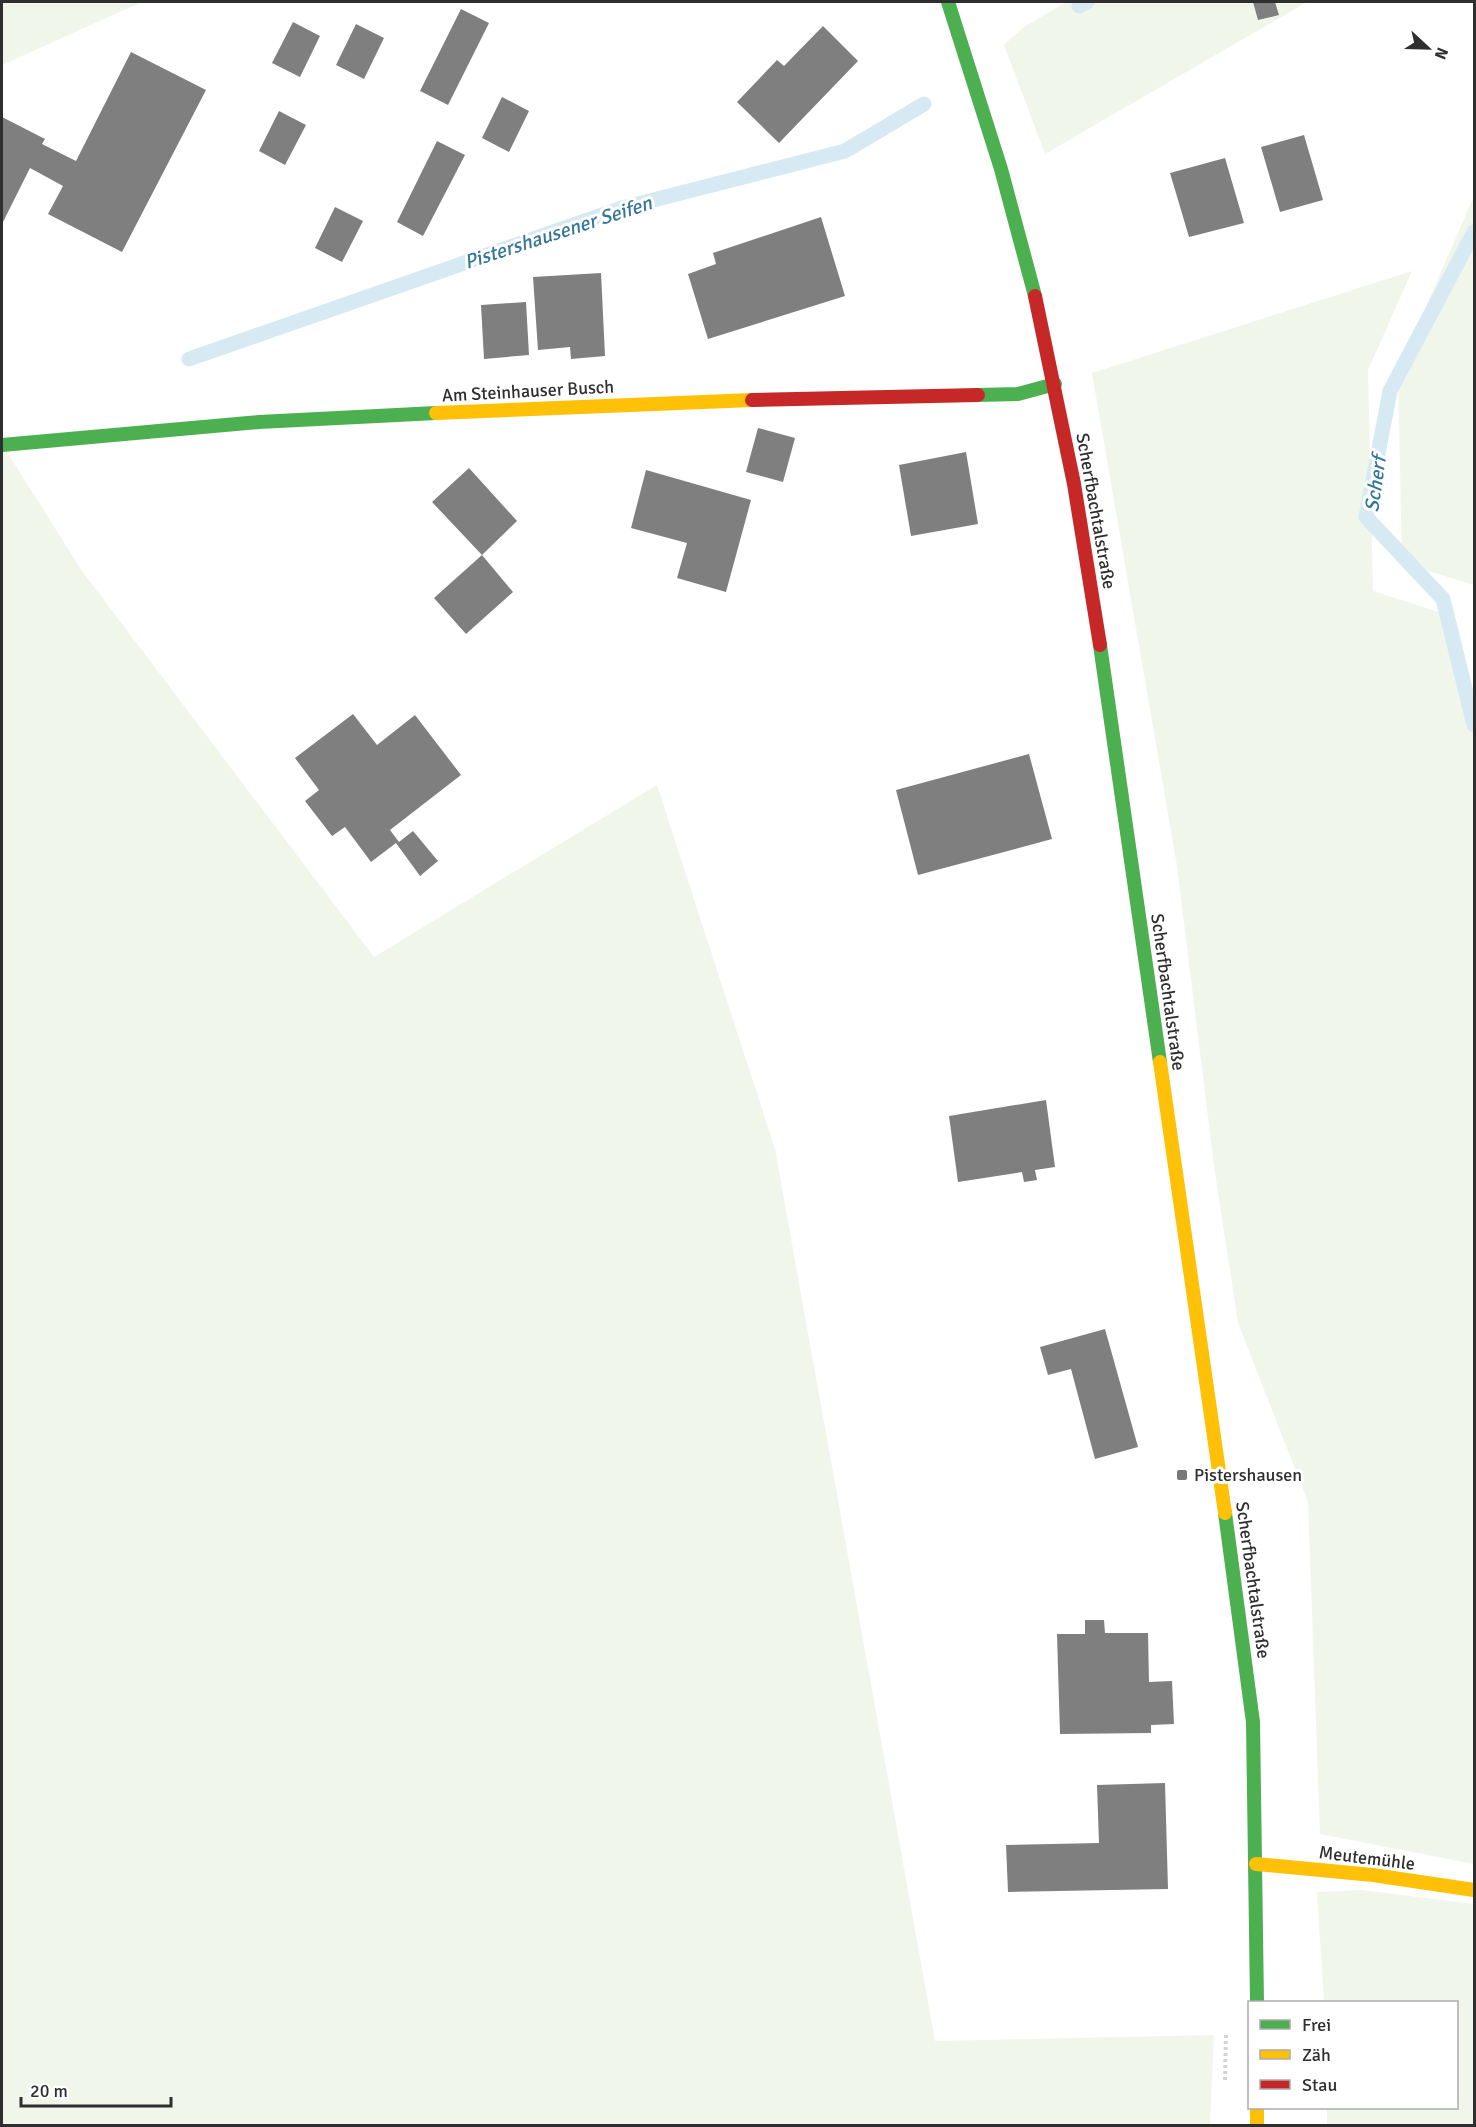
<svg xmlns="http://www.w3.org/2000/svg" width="1476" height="2127" font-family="Signika,sans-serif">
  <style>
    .green { fill: #f1f6eb }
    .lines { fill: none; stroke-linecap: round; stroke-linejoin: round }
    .stream { stroke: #d7eaf4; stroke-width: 15 }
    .building { fill: #7f7f7f }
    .path { stroke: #d4d4d4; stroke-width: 4; stroke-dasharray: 3 3; stroke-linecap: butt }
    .fast { stroke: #4caf50; stroke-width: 14 }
    .slow { stroke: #ffc107; stroke-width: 14 }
    .jam { stroke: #c62828; stroke-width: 14 }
    .poi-dot { fill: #787878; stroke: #fff; stroke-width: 2 }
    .labels { text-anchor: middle; stroke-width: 6; stroke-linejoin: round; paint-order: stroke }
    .street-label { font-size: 18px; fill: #2f2f2f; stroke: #fff }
    .poi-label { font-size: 18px; fill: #2f2f2f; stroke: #fff; text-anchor: start }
    .water-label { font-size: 20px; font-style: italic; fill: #34779a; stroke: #fff }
  </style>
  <rect width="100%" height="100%" fill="#fff"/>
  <g class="green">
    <path d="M 2,2 L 142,2 L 2,65 Z"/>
    <path d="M 1066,2 L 1307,2 L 1045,154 L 1004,45 L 1024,27 Z"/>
    <path d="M 1474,196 L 1474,585 L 1402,563 L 1398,371 Z"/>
    <path d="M 1412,271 L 1368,370 L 1373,591 L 1448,615 L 1474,731 L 1474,1864 L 1320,1834 L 1308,1502 L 1238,1323 L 1214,1166 L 1177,866 L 1092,373 Z"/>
    <path d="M 2,444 L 82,571 L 374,957 L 657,785 L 775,1149 L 935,2041 L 1214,2035 L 1210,2125 L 2,2125 Z"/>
    <path d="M 1362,1890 L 1474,1904 L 1474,2125 L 1327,2125 L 1327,2108 L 1456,2108 L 1456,2002 L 1324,2002 L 1317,1892 Z"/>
  </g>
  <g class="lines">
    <g class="stream">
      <path d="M 1079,6 L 1087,2"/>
      <path d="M 1474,232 L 1390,391 L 1366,517 L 1443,599 L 1474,725"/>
      <path d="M 189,359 L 622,208 L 845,151 L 924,104"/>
    </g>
  </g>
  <g class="building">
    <path d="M 1253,2 L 1275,2 L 1279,15 L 1258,20 Z"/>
    <path d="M 461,9 L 489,23 L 448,105 L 420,91 Z"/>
    <path d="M 293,22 L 320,36 L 300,77 L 272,63 Z"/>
    <path d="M 356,24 L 384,38 L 364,79 L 336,65 Z"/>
    <path d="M 823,26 L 858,61 L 779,143 L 737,102 L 777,60 L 784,66 Z"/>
    <path d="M 131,52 L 206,90 L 122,252 L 48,214 L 63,186 L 30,168 L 2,224 L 2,117 L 45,139 L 42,144 L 76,161 Z"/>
    <path d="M 502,97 L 529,111 L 509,152 L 482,138 Z"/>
    <path d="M 279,111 L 306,125 L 285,165 L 259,151 Z"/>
    <path d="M 1304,135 L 1323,200 L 1280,212 L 1261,147 Z"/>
    <path d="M 437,141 L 465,155 L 423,236 L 397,222 Z"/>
    <path d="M 1225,158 L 1244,223 L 1189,237 L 1170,173 Z"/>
    <path d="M 335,207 L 363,221 L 342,262 L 315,248 Z"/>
    <path d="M 821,217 L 845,296 L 708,339 L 688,274 L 716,264 L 713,253 Z"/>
    <path d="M 601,273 L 605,356 L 571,359 L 570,347 L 538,350 L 533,277 Z"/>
    <path d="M 526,302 L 529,355 L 484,359 L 481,305 Z"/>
    <path d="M 758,428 L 795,438 L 783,482 L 746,472 Z"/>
    <path d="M 966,452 L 978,524 L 911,536 L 899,465 Z"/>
    <path d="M 469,468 L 517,521 L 482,555 L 513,592 L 466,634 L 434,598 L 482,555 L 432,502 Z"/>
    <path d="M 646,470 L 751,500 L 726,592 L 677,578 L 687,543 L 631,528 Z"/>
    <path d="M 353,714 L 377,745 L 415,715 L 461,775 L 390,830 L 399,842 L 413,831 L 438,861 L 420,876 L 396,843 L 371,862 L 345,827 L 332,836 L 305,801 L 319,790 L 295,758 Z"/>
    <path d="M 1029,754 L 1052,839 L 918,875 L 896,790 Z"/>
    <path d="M 1046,1100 L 1055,1167 L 1035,1170 L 1037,1180 L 1024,1182 L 1022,1172 L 958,1182 L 949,1116 Z"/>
    <path d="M 1105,1329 L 1138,1447 L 1095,1459 L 1071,1369 L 1048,1375 L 1040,1347 Z"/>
    <path d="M 1085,1620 L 1104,1620 L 1105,1633 L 1148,1633 L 1149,1682 L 1172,1681 L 1174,1724 L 1151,1725 L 1151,1733 L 1060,1734 L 1057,1634 L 1085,1634 Z"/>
    <path d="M 1165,1783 L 1168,1889 L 1008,1892 L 1006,1845 L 1099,1843 L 1097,1785 Z"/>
  </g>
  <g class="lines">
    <path class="path" d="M 1225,2080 L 1226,2033"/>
    <g class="fast">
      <path d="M 948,2 L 1001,169 L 1035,296"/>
      <path d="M 978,395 L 1018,394 L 1055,384"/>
      <path d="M 2,445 L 259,422 L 436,413"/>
      <path d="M 1100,645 L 1160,1062"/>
      <path d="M 1225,1513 L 1253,1722 L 1257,2002"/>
    </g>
    <g class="slow">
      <path d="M 436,413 L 752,400"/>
      <path d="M 1160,1062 L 1225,1513"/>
      <path d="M 1256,1864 L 1373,1875 L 1474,1890"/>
      <path d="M 1257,2108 L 1257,2126"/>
    </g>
    <g class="jam">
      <path d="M 1035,296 L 1074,484 L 1100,645"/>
      <path d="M 752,400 L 978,395"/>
    </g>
  </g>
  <rect class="poi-dot" x="1176" y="1469" width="12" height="12" rx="3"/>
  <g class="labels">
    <g class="street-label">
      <text transform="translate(528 391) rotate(-3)" y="6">Am Steinhauser Busch</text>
      <text transform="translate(1096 511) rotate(80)" y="6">Scherfbachtalstraße</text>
      <text transform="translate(1168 992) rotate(82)" y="6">Scherfbachtalstraße</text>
      <text transform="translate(1253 1580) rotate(82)" y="6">Scherfbachtalstraße</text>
      <text transform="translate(1367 1858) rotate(7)" y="6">Meutemühle</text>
    </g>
    <g class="poi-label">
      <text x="1194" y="1481">Pistershausen</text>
    </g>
    <g class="water-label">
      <text transform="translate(558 232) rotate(-18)" y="7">Pistershausener Seifen</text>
      <text transform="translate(1375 484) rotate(-82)" y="7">Scherf</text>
    </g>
  </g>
  <rect width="1476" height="2127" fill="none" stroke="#2f2f2f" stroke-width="6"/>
  <rect x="1248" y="2001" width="210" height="108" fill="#ffffff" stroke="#acacac" stroke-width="1.5"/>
  <rect x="1260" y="2020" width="30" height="9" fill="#4caf50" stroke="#acacac" stroke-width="1.5"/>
  <text x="1302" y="2031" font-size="18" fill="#2f2f2f">Frei</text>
  <rect x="1260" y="2050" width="30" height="9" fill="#ffc107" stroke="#acacac" stroke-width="1.5"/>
  <text x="1302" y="2061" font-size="18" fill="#2f2f2f">Zäh</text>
  <rect x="1260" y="2080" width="30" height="9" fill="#c62828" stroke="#acacac" stroke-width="1.5"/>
  <text x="1302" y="2091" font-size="18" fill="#2f2f2f">Stau</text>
  <g transform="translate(1428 48) rotate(112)" stroke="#ffffff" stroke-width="4.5" paint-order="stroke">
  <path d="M0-4.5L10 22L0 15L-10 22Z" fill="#2f2f2f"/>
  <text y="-9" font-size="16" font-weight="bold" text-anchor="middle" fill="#2f2f2f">N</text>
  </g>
  <path d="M21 2097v9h150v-9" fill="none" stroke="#2f2f2f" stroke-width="3"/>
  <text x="30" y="2097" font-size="18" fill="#2f2f2f" stroke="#ffffff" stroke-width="4.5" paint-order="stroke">20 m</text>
</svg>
